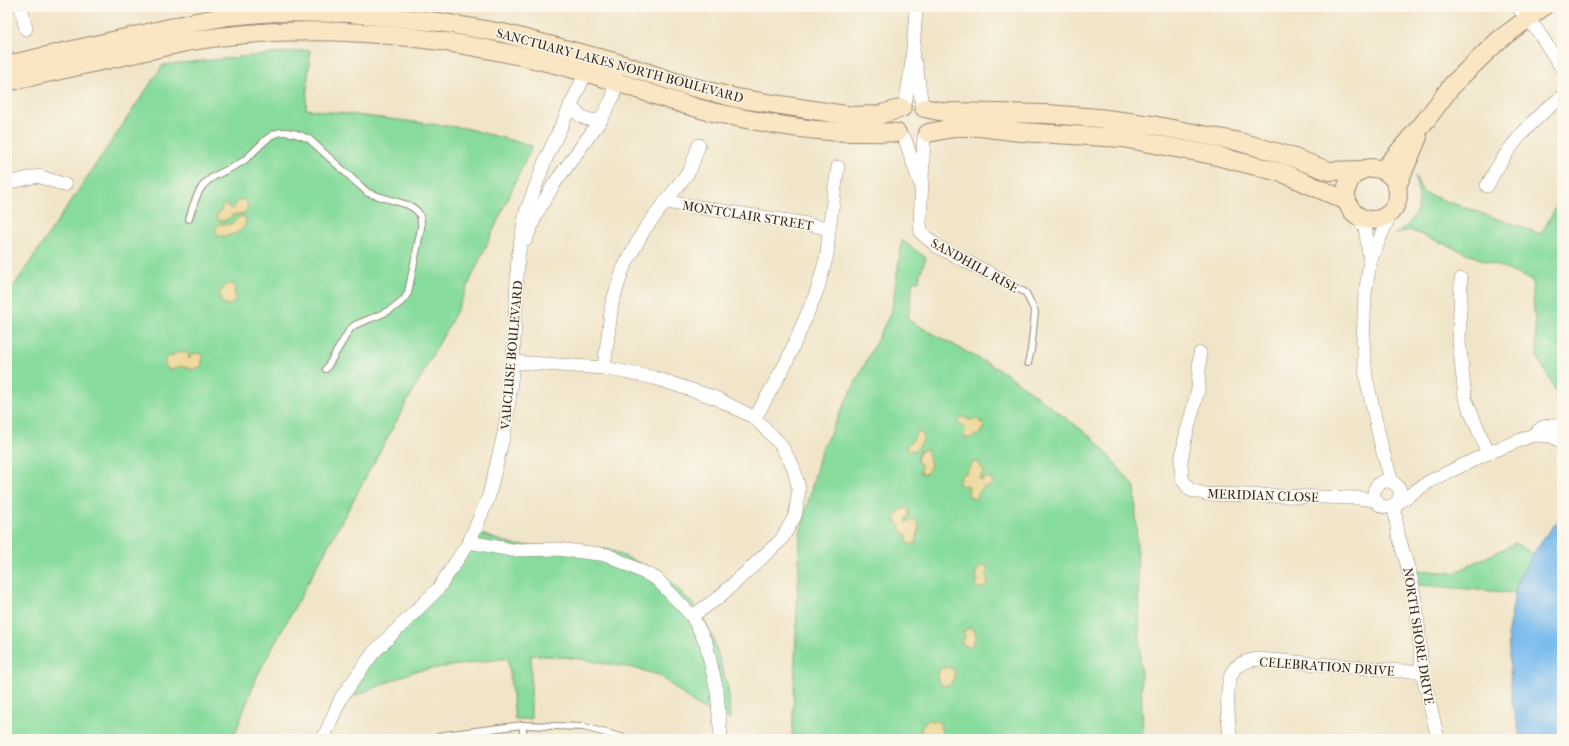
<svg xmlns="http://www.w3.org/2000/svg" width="1569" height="746" font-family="'IM FELL French Canon',serif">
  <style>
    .green { fill: #87db9d; stroke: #61825e }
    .sand { fill: #eeda9e; stroke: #94825e }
    .water { fill: #79bbee; stroke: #5a7286 }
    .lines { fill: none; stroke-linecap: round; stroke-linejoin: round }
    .lane-casing { stroke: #968874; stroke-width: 8 }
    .street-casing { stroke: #968874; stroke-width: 14 }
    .secondary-casing { stroke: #968874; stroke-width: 20 }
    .lane { stroke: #fff; stroke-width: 6 }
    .street { stroke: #fff; stroke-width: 13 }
    .secondary { stroke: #fbe6c3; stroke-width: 18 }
    .labels { text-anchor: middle; stroke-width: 3; stroke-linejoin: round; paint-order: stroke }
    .street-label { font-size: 13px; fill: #3b2a1e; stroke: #fbf7ec }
  </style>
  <rect width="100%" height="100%" fill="#fbf7ec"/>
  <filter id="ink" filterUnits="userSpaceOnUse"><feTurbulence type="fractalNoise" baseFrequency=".025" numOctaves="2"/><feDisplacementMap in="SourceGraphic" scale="8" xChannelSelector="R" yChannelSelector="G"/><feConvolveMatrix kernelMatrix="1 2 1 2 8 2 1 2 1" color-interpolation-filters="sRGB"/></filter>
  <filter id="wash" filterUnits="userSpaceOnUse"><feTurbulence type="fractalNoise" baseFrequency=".012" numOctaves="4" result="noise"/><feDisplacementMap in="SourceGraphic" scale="16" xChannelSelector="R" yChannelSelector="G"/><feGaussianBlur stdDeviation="0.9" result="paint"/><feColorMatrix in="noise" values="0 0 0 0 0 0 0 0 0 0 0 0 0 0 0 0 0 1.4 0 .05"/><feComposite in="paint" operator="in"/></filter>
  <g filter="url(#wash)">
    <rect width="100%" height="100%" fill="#f1e5c9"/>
    <g class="green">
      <path d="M 310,50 L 306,109 L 465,128 L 532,146 L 454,316 L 257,676 L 233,739 L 7,739 L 7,296 L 163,65 Z"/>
      <path d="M 1415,176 L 1423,193 L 1541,234 L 1562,196 L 1562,402 L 1537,356 L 1532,280 L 1410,230 L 1394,235 C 1407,227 1417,217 1419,201 C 1419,193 1416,183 1415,176 Z"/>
      <path d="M 902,240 L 926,258 L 920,274 L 919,281 L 913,281 L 908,320 L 1007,374 L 1095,440 L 1135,487 L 1143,739 L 792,739 L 800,534 L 821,451 L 892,310 Z"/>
      <path d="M 475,532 L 514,545 L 610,550 L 662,573 L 699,610 L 714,641 L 728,688 L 730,719 L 724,718 L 697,706 L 659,675 L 633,668 L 573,658 L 531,655 L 531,719 L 515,719 L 508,658 L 415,671 L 357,695 L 346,696 L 373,653 L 438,589 Z"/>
      <path d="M 1515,543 L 1534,554 L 1518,579 L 1516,593 L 1419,585 L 1416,570 L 1454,573 Z"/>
    </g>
    <g class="sand">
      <path d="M 242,199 C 249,201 249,208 244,213 L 233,215 L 226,220 L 219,221 L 217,218 L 217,214 L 221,211 L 222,206 L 225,205 L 233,209 L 238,201 Z"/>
      <path d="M 241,216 L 245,217 C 250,232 228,237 217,236 C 213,220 223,225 230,224 C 233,223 237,218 241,216 Z"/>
      <path d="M 229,284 L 233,284 L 235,289 L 234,293 L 236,299 C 228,315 208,294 229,284 Z"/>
      <path d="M 181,351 L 188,353 L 189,359 C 193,352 197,352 203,355 L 202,365 C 194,372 190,369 181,366 L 171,370 L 168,369 L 164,363 L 168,356 L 172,357 L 174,354 Z"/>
      <path d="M 962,417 L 970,420 C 976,417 981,421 984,426 L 980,434 L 970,438 L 965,438 L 964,434 L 965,428 L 960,425 L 958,421 Z"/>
      <path d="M 918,431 C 929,436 921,445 915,451 L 909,450 L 906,446 L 911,442 Z"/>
      <path d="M 927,449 C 930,454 928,460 931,465 L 929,470 L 925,474 L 920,472 L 921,465 L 917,460 L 920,451 Z"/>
      <path d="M 978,462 L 984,471 L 979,479 L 982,481 L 985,476 L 992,480 L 993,482 L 989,487 L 983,487 L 975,499 L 969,496 L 968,493 L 969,487 L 967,485 L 963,486 L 958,483 L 962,474 L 966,473 L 972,463 Z"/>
      <path d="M 906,508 L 909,509 L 909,515 L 906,520 L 907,522 L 913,520 L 917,521 L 919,526 L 916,544 L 909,544 L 907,542 L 907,535 L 903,533 L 895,518 L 899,511 Z"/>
      <path d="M 984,566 L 988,568 L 989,570 L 986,574 L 988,583 C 985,588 983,589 978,588 L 975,585 L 978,580 L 976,577 L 976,573 L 979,567 Z"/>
      <path d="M 969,628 L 972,628 L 976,634 L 976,637 L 971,646 L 968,647 L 960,642 L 965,638 L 963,632 Z"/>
      <path d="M 949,667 L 955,671 C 954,680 949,693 938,681 L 937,677 L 940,669 Z"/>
      <path d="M 927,720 L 937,721 L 941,726 L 942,739 L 923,739 L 921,729 Z"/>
    </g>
    <path class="water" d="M 1562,516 L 1562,739 L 1521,739 L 1512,702 L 1508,632 L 1518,579 L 1542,540 Z"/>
  </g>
  <g filter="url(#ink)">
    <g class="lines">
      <defs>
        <g id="lane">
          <path d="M 189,219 C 192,209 195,196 202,187 C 212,173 233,170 246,159 C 270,138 273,122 309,139 L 368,193 L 408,205 C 419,210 422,216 421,228 L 408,293 C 399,311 372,317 355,325 L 350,329 L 326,369"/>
          <path d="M 1003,280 L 1026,293 L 1035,312 L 1031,350 L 1028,363"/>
          <path d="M 433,739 L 444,735 L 523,725 L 584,727 L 628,739"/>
          <path d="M 523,739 L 523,725"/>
        </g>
        <g id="street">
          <path d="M 21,7 L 26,29"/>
          <path d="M 1518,7 L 1537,30 L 1562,68"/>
          <path d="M 916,64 L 922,106"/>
          <path d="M 570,105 C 579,117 585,120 600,121"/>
          <path d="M 904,107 C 912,74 914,41 916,7"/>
          <path d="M 924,137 L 920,223 L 921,233 L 938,247 L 1003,280"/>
          <path d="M 905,139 L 919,181"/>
          <path d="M 7,183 L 38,176 L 65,185"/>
          <path d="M 1487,186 C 1505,150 1529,121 1562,97"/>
          <path d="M 666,202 L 807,224 L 829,229"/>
          <path d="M 1392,210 L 1370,261 L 1365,295 L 1363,341 L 1366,377 L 1382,449 L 1392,482"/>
          <path d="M 1355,214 L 1365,227 L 1370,261"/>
          <path d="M 526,239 L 537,213 L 554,184 L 600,121 L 611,101 L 614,95 L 612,81 L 615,73"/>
          <path d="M 1461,279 L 1459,341 L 1465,398 L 1488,453"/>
          <path d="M 1200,353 L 1198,390 L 1185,439 L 1181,462 L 1182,479 L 1190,490 L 1206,494 L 1358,498 L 1375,500"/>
          <path d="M 513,362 L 604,368 L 655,378 L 716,398 L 755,418 L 780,444 L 793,466 L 799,489 L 795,516 L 781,540 L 718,598 L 692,616"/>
          <path d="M 604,368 L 612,303 L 623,269 L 644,230 L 690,170 L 699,145"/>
          <path d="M 755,418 L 786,363 L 817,291 L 827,255 L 829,229 L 838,167"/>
          <path d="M 1533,435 L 1551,436 L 1562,442"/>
          <circle cx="1387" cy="494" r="13"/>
          <path d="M 1398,503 L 1430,481 L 1488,453 L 1533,435 L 1543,427 L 1552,425 L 1562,427"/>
          <path d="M 1394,506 L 1398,534 L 1411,578 L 1417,611 L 1422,671 L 1438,739"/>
          <path d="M 469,542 L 512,550 L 557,549 L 608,555 L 657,579 L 692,616 L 706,643 L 717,691 L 721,739"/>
          <path d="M 323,739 L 341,698 L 373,653 L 438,589 L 469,542 L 488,499 L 504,434 L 509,401 L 513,362 L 518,257 L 526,212 L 545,161 L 589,66"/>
          <path d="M 1230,739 C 1229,721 1223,682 1235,668 C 1241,662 1250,660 1258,659 L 1401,671 L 1422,671"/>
        </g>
        <g id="secondary">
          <path d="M 7,65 L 196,22 L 229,16 L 275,12 L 349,13 L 439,22 L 503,33 L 618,63 L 681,84 L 736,98 L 852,116 L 878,115 L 902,108"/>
          <path d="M 7,82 L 186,42 C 319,18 457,37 585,72 C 630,85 672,103 717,113 C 754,121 791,128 828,131 C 851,133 875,131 897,133"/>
          <path d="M 924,108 L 944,112 L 1047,114 L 1098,118 L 1152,125 L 1240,142 L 1286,155 L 1329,171 L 1362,170"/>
          <path d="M 928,133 L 958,127 L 980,127 L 1020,132 L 1123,138 L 1213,155 L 1283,173 L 1347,201"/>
          <circle cx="1372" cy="194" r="26"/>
          <path d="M 1383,170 L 1426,120 L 1453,84 L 1499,40 L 1543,7"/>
          <path d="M 1397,186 L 1418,137"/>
        </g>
      </defs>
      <use href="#lane" class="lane-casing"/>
      <use href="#street" class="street-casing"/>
      <use href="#secondary" class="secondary-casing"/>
      <use href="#lane" class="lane"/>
      <use href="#street" class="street"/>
      <use href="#secondary" class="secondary"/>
    </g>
  </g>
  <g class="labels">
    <g class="street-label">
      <text transform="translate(620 65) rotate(15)" y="5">SANCTUARY LAKES NORTH BOULEVARD</text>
      <text transform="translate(748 215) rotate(9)" y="5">MONTCLAIR STREET</text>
      <text transform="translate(975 265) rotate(29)" y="5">SANDHILL RISE</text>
      <text transform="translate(511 355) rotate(-85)" y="5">VAUCLUSE BOULEVARD</text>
      <text transform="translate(1263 495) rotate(2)" y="5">MERIDIAN CLOSE</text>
      <text transform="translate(1419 636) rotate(81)" y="5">NORTH SHORE DRIVE</text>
      <text transform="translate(1327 666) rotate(4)" y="5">CELEBRATION DRIVE</text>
    </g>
  </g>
  <rect width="1569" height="746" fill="none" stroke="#fbf7ec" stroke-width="24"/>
</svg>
